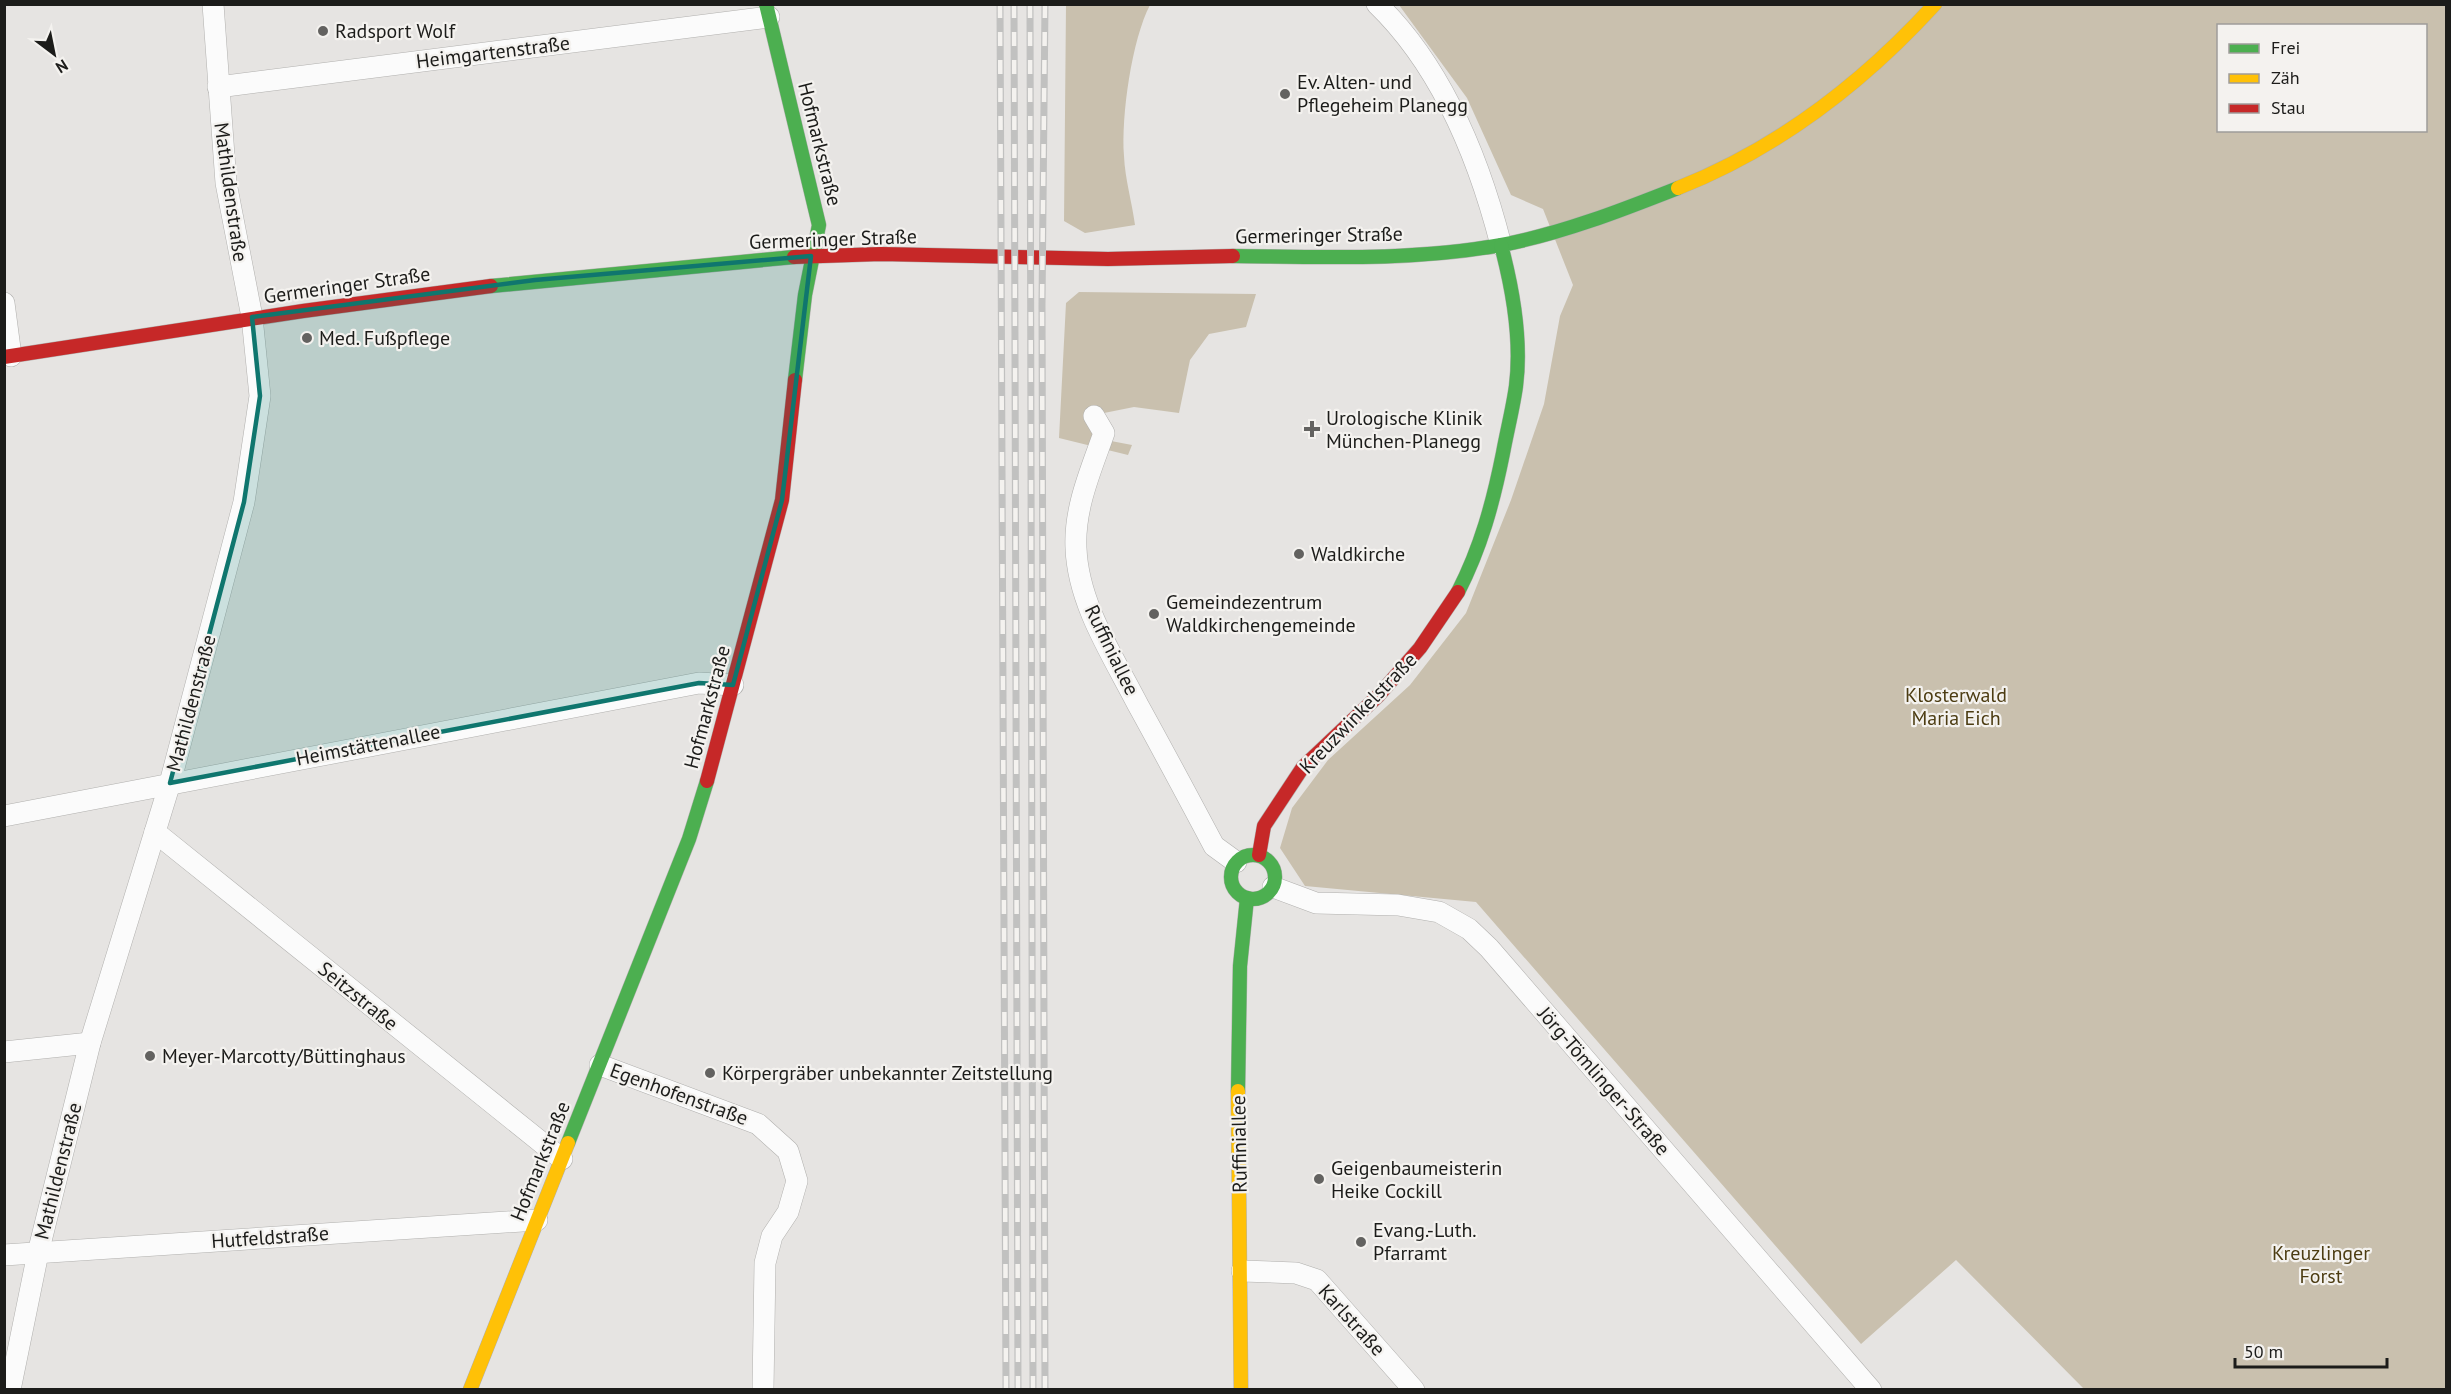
<svg xmlns="http://www.w3.org/2000/svg" width="2451" height="1394" font-family="'PT Sans',sans-serif">
  <style>
    .forest { fill: #c9c0ae; fill-rule: evenodd }
    .lines { fill: none; stroke-linecap: round; stroke-linejoin: round }
    .street-casing { stroke: #b1b0ae; stroke-width: 22 }
    .fast-casing { stroke: #b1b0ae; stroke-width: 15 }
    .slow-casing { stroke: #b1b0ae; stroke-width: 15 }
    .jam-casing { stroke: #b1b0ae; stroke-width: 15 }
    .street { stroke: #fbfbfb; stroke-width: 21 }
    .fast { stroke: #4caf50; stroke-width: 14 }
    .slow { stroke: #ffc107; stroke-width: 14 }
    .jam { stroke: #c62828; stroke-width: 14 }
    .rail-casing { stroke: #c1c1c0; stroke-width: 7 }
    .rail { stroke: #f4f2ef; stroke-width: 4.5; stroke-dasharray: 14; stroke-linecap: butt }
    .marked { fill: #0f766e; fill-opacity: 0.2; stroke: #0f766e; stroke-width: 4.5; stroke-linejoin: round }
    .poi-dot { fill: #636260; stroke: #f4f2ef; stroke-width: 2 }
    .labels { text-anchor: middle; stroke-width: 4.5; stroke-linejoin: round; paint-order: stroke }
    .poi-label { font-size: 20px; fill: #1c1c1a; stroke: #f4f2ef; text-anchor: start }
    .street-label { font-size: 20px; fill: #1c1c1a; stroke: #f4f2ef }
    .park-label { font-size: 20px; fill: #4c3c12; stroke: #f4f2ef }
  </style>
  <rect width="100%" height="100%" fill="#e6e4e2"/>
  <g class="forest">
    <path d="M 1066,5 L 1150,5 C 1132,39 1121,116 1124,156 C 1125,179 1132,202 1135,225 L 1085,233 L 1064,221 Z"/>
    <path d="M 1399,5 L 2446,5 L 2446,1389 L 2084,1389 L 1956,1260 L 1861,1344 L 1476,902 L 1305,886 L 1280,848 L 1292,808 L 1328,760 L 1410,685 L 1466,613 L 1511,500 L 1544,404 L 1560,316 L 1573,285 L 1543,209 L 1511,195 L 1467,98 ZM 2218,26 L 2426,26 L 2426,130 L 2218,130 Z"/>
    <path d="M 1079,292 L 1256,294 L 1246,327 L 1209,334 L 1190,360 L 1179,413 L 1134,407 L 1104,413 L 1094,428 L 1111,441 L 1132,445 L 1128,455 L 1059,438 L 1066,303 Z"/>
  </g>
  <g class="lines">
    <defs>
      <g id="street">
        <path d="M 1377,4 C 1442,67 1479,159 1501,245"/>
        <path d="M 218,87 L 769,17"/>
        <path d="M 4,303 L 11,356"/>
        <path d="M 1094,416 L 1104,433 C 1091,470 1074,508 1076,548 C 1078,604 1113,656 1138,705 C 1164,752 1189,799 1214,846 L 1236,862"/>
        <path d="M 4,816 L 699,683 L 733,685"/>
        <path d="M 155,832 L 562,1159"/>
        <path d="M 1273,887 L 1316,903 L 1398,905 L 1439,912 L 1469,929 L 1489,948 L 1871,1390"/>
        <path d="M 4,1052 L 90,1043"/>
        <path d="M 600,1065 L 758,1124 L 788,1151 L 797,1181 L 788,1212 L 772,1236 L 765,1263 L 763,1390"/>
        <path d="M 4,1255 L 537,1220"/>
        <path d="M 1242,1271 L 1296,1273 L 1317,1280 L 1414,1390"/>
        <path d="M 10,1390 L 38,1253 L 90,1043 L 170,783 L 244,502 L 260,396 L 252,317 L 226,183 L 213,4"/>
      </g>
      <g id="fast">
        <path d="M 766,4 L 819,225 L 805,295 L 795,380"/>
        <path d="M 1233,256 C 1322,257 1413,261 1501,245 C 1561,234 1622,210 1678,188"/>
        <path d="M 491,286 L 794,257"/>
        <path d="M 1458,592 C 1481,547 1493,503 1503,453 C 1507,431 1513,408 1516,386 C 1522,339 1513,290 1501,245"/>
        <circle cx="1253" cy="877" r="22"/>
        <path d="M 1238,1091 L 1240,966 L 1247,898"/>
        <path d="M 568,1143 L 689,839 L 707,781"/>
      </g>
      <g id="slow">
        <path d="M 1678,188 C 1779,148 1862,84 1935,4"/>
        <path d="M 1238,1091 L 1241,1390"/>
        <path d="M 470,1390 L 568,1143"/>
      </g>
      <g id="jam">
        <path d="M 794,257 L 881,254 L 1108,259 L 1233,256"/>
        <path d="M 4,357 L 303,311 L 491,286"/>
        <path d="M 707,781 L 782,500 L 795,380"/>
        <path d="M 1259,855 L 1264,826 L 1303,767 L 1378,696 L 1420,648 L 1458,592"/>
      </g>
    </defs>
    <use href="#street" class="street-casing"/>
    <use href="#fast" class="fast-casing"/>
    <use href="#slow" class="slow-casing"/>
    <use href="#jam" class="jam-casing"/>
    <use href="#street" class="street"/>
    <use href="#fast" class="fast"/>
    <use href="#slow" class="slow"/>
    <use href="#jam" class="jam"/>
    <defs>
      <g id="rail">
        <path d="M 1000,4 L 1006,1390"/>
        <path d="M 1014,4 L 1018,1390"/>
        <path d="M 1030,4 L 1033,1390"/>
        <path d="M 1045,1390 L 1042,305 L 1045,4"/>
      </g>
    </defs>
    <use href="#rail" class="rail-casing"/>
    <use href="#rail" class="rail"/>
  </g>
  <path class="marked" d="M 811,256 L 782,500 L 733,685 L 699,683 L 170,783 L 244,502 L 260,396 L 252,317 L 535,280 Z"/>
  <g class="poi-dot">
    <circle cx="323" cy="31" r="6"/>
    <circle cx="1285" cy="94" r="6"/>
    <circle cx="307" cy="338" r="6"/>
    <path d="M1309 420h6v6h6v6h-6v6h-6v-6h-6v-6h6z"/>
    <circle cx="1299" cy="554" r="6"/>
    <circle cx="1154" cy="614" r="6"/>
    <circle cx="150" cy="1056" r="6"/>
    <circle cx="710" cy="1073" r="6"/>
    <circle cx="1319" cy="1179" r="6"/>
    <circle cx="1361" cy="1242" r="6"/>
  </g>
  <g class="labels">
    <g class="poi-label">
      <text x="335" y="38">Radsport Wolf</text>
      <text x="1297" y="89">Ev. Alten- und<tspan x="1297" dy="23">Pflegeheim Planegg</tspan></text>
      <text x="319" y="345">Med. Fußpflege</text>
      <text x="1326" y="425">Urologische Klinik<tspan x="1326" dy="23">München-Planegg</tspan></text>
      <text x="1311" y="561">Waldkirche</text>
      <text x="1166" y="609">Gemeindezentrum<tspan x="1166" dy="23">Waldkirchengemeinde</tspan></text>
      <text x="162" y="1063">Meyer-Marcotty/Büttinghaus</text>
      <text x="722" y="1080">Körpergräber unbekannter Zeitstellung</text>
      <text x="1331" y="1175">Geigenbaumeisterin<tspan x="1331" dy="23">Heike Cockill</tspan></text>
      <text x="1373" y="1237">Evang.-Luth.<tspan x="1373" dy="23">Pfarramt</tspan></text>
    </g>
    <g class="street-label">
      <text transform="translate(493 52) rotate(-7)" y="7">Heimgartenstraße</text>
      <text transform="translate(820 144) rotate(76)" y="7">Hofmarkstraße</text>
      <text transform="translate(231 192) rotate(82)" y="7">Mathildenstraße</text>
      <text transform="translate(1319 235) rotate(-1)" y="7">Germeringer Straße</text>
      <text transform="translate(833 239) rotate(-2)" y="7">Germeringer Straße</text>
      <text transform="translate(347 285) rotate(-8)" y="7">Germeringer Straße</text>
      <text transform="translate(1112 650) rotate(64)" y="7">Ruffiniallee</text>
      <text transform="translate(191 703) rotate(-75)" y="7">Mathildenstraße</text>
      <text transform="translate(707 707) rotate(-75)" y="7">Hofmarkstraße</text>
      <text transform="translate(1358 713) rotate(-46)" y="7">Kreuzwinkelstraße</text>
      <text transform="translate(368 745) rotate(-11)" y="7">Heimstättenallee</text>
      <text transform="translate(358 996) rotate(39)" y="7">Seitzstraße</text>
      <text transform="translate(1604 1081) rotate(49)" y="7">Jörg-Tömlinger-Straße</text>
      <text transform="translate(679 1094) rotate(20)" y="7">Egenhofenstraße</text>
      <text transform="translate(1239 1144) rotate(-91)" y="7">Ruffiniallee</text>
      <text transform="translate(540 1161) rotate(-68)" y="7">Hofmarkstraße</text>
      <text transform="translate(58 1171) rotate(-76)" y="7">Mathildenstraße</text>
      <text transform="translate(270 1237) rotate(-4)" y="7">Hutfeldstraße</text>
      <text transform="translate(1352 1320) rotate(48)" y="7">Karlstraße</text>
    </g>
    <g class="park-label">
      <text x="1956" y="702">Klosterwald<tspan x="1956" dy="23">Maria Eich</tspan></text>
      <text x="2321" y="1260">Kreuzlinger<tspan x="2321" dy="23">Forst</tspan></text>
    </g>
  </g>
  <rect width="2451" height="1394" fill="none" stroke="#1c1c1a" stroke-width="12"/>
  <rect x="2217" y="24" width="210" height="108" fill="#f4f2ef" stroke="#9e9c9a" stroke-width="1.5"/>
  <rect x="2229" y="44" width="30" height="9" fill="#4caf50" stroke="#9e9c9a" stroke-width="1.5"/>
  <text x="2271" y="54" font-size="18" fill="#1c1c1a">Frei</text>
  <rect x="2229" y="74" width="30" height="9" fill="#ffc107" stroke="#9e9c9a" stroke-width="1.5"/>
  <text x="2271" y="84" font-size="18" fill="#1c1c1a">Zäh</text>
  <rect x="2229" y="104" width="30" height="9" fill="#c62828" stroke="#9e9c9a" stroke-width="1.5"/>
  <text x="2271" y="114" font-size="18" fill="#1c1c1a">Stau</text>
  <g transform="translate(54 54) rotate(148)" stroke="#f4f2ef" stroke-width="4.5" paint-order="stroke">
  <path d="M0-4.5L10 22L0 15L-10 22Z" fill="#1c1c1a"/>
  <text y="-9" font-size="16" font-weight="bold" text-anchor="middle" fill="#1c1c1a">N</text>
  </g>
  <path d="M2235 1358v9h152v-9" fill="none" stroke="#1c1c1a" stroke-width="3"/>
  <text x="2244" y="1358" font-size="18" fill="#1c1c1a" stroke="#f4f2ef" stroke-width="4.5" paint-order="stroke">50 m</text>
</svg>
